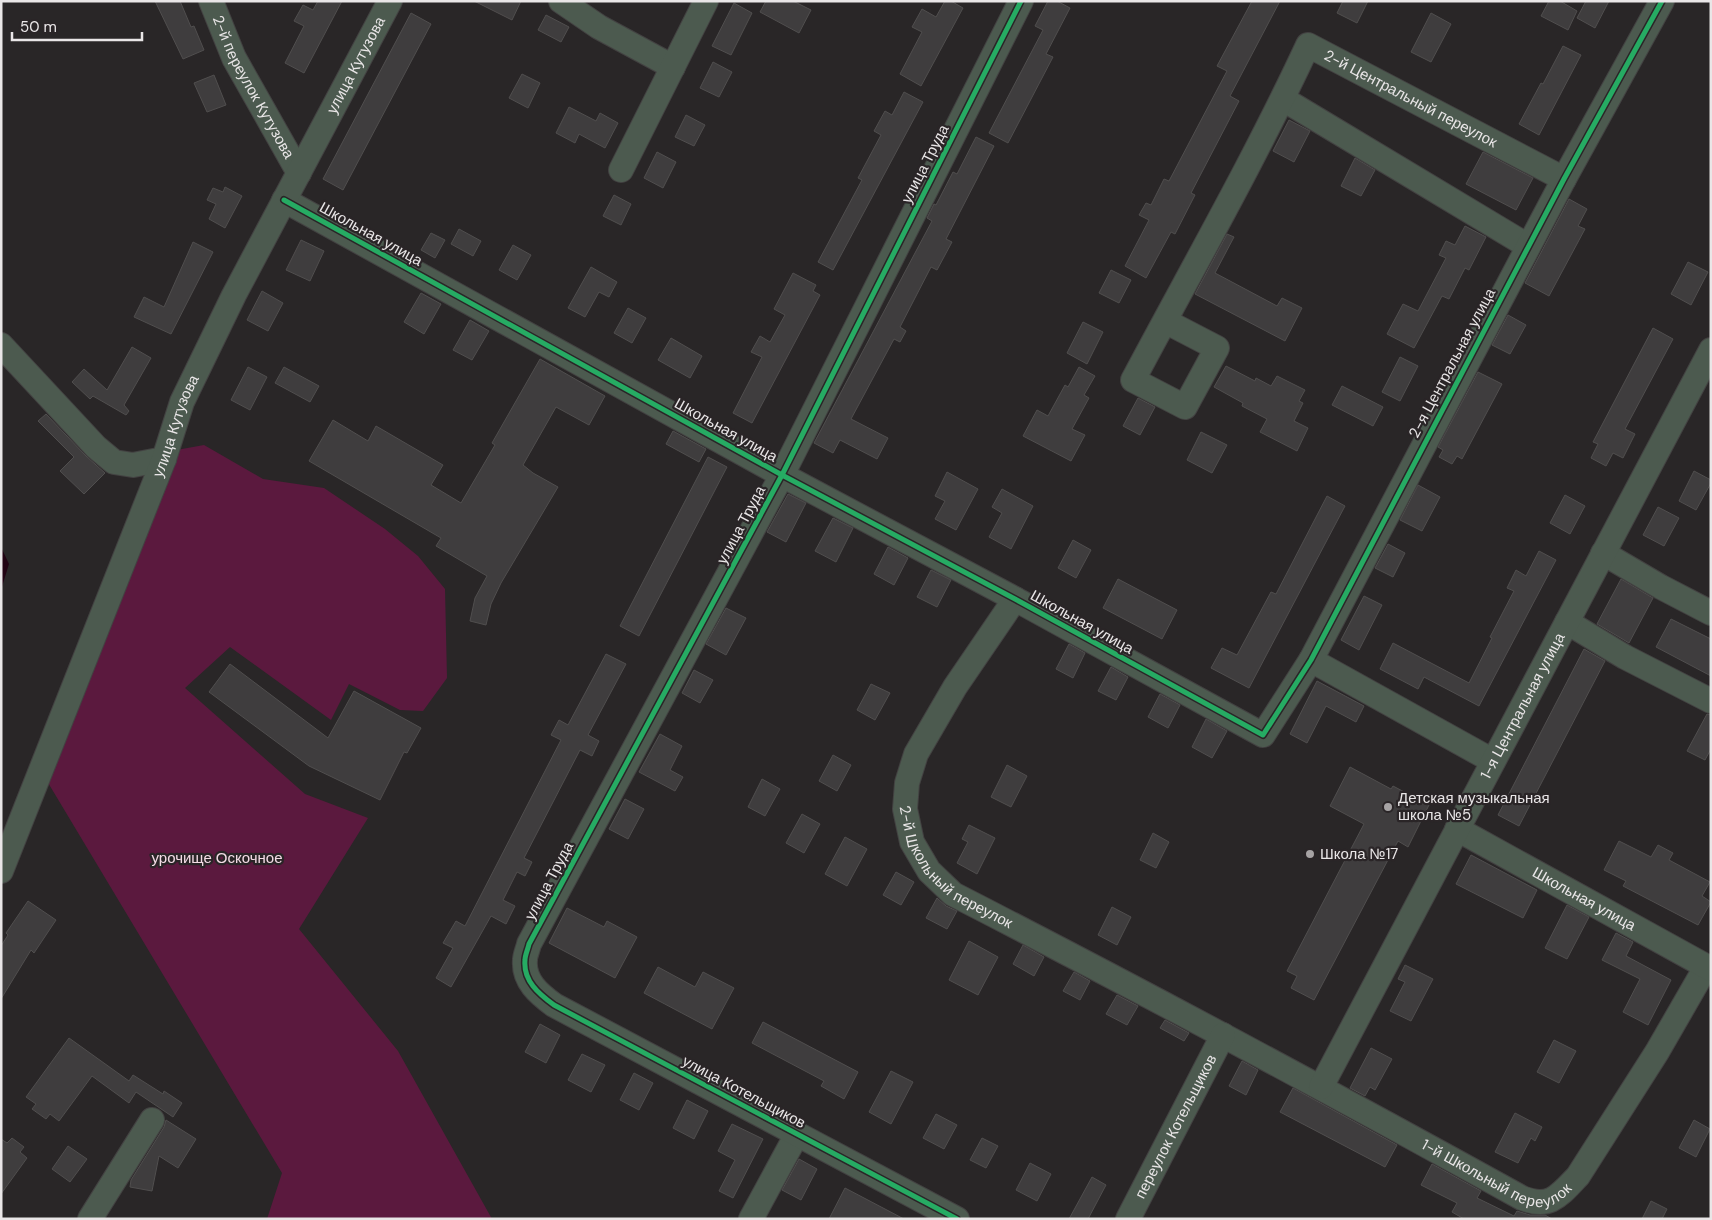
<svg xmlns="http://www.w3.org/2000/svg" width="1712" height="1220" font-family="'DM Sans',sans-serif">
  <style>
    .green { fill: #5b193e }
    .water { fill: #220313 }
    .building { fill: #3f3d3e; stroke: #504e4e }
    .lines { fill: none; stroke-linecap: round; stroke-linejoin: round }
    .minor-casing { stroke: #434242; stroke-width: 26 }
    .minor { stroke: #4c5a4f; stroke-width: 24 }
    .cycleway-casing { stroke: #2a2527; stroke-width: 8 }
    .cycleway { stroke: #26ab63; stroke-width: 5 }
    .poi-dot { fill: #a6a3a4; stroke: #2a2527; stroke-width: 2 }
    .labels { text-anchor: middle; stroke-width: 4.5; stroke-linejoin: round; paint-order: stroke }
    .street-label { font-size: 15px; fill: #e9e6e7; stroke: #2a2527 }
    .poi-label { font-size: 15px; fill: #e9e6e7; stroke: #2a2527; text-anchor: start }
    .park-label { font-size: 15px; fill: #f4dce6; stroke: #2a2527 }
  </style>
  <rect width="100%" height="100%" fill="#292627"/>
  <path class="green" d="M 204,445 L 263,479 L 324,488 L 385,529 L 418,556 L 445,589 L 447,678 L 423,711 L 400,710 L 349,684 L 331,720 L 230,647 L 185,688 L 305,794 L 368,818 L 299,929 L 398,1051 L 492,1219 L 267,1219 L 282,1173 L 41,771 L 171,451 Z"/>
  <path class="water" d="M 1,547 L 9,564 L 1,590 Z"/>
  <g class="building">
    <path d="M 155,1 L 180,1 L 191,27 L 194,26 L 204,50 L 183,59 Z"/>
    <path d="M 318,1 L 342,1 L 304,73 L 285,63 L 304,26 L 294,21 L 303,5 L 313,10 Z"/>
    <path d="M 474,1 L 521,1 L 512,20 Z"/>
    <path d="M 766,1 L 793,1 L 811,10 L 799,33 L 760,12 Z"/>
    <path d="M 945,1 L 951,1 L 963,8 L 921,86 L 900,74 L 922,32 L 912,27 L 922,9 L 936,17 Z"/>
    <path d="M 1048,1 L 1057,1 L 1070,8 L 1046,54 L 1053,57 L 1008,143 L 989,133 L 1043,30 L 1035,26 Z"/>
    <path d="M 1252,1 L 1280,1 L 1230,96 L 1239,101 L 1191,193 L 1195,195 L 1175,234 L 1171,232 L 1146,278 L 1125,266 L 1149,220 L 1139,215 L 1146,203 L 1151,205 L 1164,179 L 1169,181 L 1199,124 L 1227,71 L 1217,66 Z"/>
    <path d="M 1343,1 L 1368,1 L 1357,23 L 1337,13 Z"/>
    <path d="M 1549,1 L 1560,1 L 1577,11 L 1568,30 L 1541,16 Z"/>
    <path d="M 1586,1 L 1609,1 L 1595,28 L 1577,18 Z"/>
    <path d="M 734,3 L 752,13 L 731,55 L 712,46 Z"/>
    <path d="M 411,13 L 431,24 L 343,190 L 323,179 Z"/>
    <path d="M 1431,13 L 1451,24 L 1431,62 L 1411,52 Z"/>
    <path d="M 546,15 L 569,27 L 561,42 L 538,30 Z"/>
    <path d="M 1563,46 L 1581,55 L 1539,135 L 1519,124 L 1541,83 L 1543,84 Z"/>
    <path d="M 713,62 L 732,72 L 719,97 L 700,88 Z"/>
    <path d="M 522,74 L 540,83 L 528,108 L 509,98 Z"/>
    <path d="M 214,75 L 226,105 L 207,112 L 194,83 Z"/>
    <path d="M 904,92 L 923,102 L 833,270 L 818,262 L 862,180 L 858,178 L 881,135 L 874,131 L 885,111 L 892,115 Z"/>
    <path d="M 569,107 L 596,121 L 600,113 L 618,123 L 605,148 L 579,134 L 575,143 L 556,133 Z"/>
    <path d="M 686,115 L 705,125 L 694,146 L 675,137 Z"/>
    <path d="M 1289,120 L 1310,131 L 1294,162 L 1273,151 Z"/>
    <path d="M 976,137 L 994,146 L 946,239 L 952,242 L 937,270 L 931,267 L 900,327 L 906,331 L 900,342 L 894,339 L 851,419 L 888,438 L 877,459 L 840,440 L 833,453 L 814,443 L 932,221 L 927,218 L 934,204 L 936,205 L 953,172 L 957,174 Z"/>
    <path d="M 657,152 L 676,162 L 663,188 L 644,178 Z"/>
    <path d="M 1483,152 L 1533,178 L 1516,210 L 1466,184 Z"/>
    <path d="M 1355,158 L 1375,170 L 1361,196 L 1341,186 Z"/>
    <path d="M 225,187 L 242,196 L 225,228 L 209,219 L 216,204 L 207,200 L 213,188 L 223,192 Z"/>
    <path d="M 614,195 L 631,204 L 621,225 L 603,216 Z"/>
    <path d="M 1569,199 L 1587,209 L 1578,226 L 1585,229 L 1549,296 L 1525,283 Z"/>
    <path d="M 1465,226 L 1486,237 L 1469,270 L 1465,268 L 1449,299 L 1442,296 L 1414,348 L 1387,334 L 1403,304 L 1418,311 L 1446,258 L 1439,255 L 1446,241 L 1455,245 Z"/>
    <path d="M 459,229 L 481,241 L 473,256 L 451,244 Z"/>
    <path d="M 431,233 L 445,240 L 435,258 L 421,250 Z"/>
    <path d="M 1227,234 L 1234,237 L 1215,273 L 1277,306 L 1282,298 L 1302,308 L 1285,341 L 1195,294 Z"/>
    <path d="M 301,240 L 324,251 L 310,281 L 286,270 Z"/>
    <path d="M 193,242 L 213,252 L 171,334 L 134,317 L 144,297 L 164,307 Z"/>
    <path d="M 513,245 L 531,255 L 517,280 L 499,270 Z"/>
    <path d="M 1688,262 L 1708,272 L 1691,305 L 1671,294 Z"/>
    <path d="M 591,267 L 617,282 L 609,297 L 599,292 L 585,317 L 568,308 Z"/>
    <path d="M 1111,270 L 1131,280 L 1119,303 L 1099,293 Z"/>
    <path d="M 793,273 L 816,285 L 813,291 L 820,295 L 752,423 L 733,413 L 762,357 L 751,352 L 760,336 L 770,342 L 785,315 L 774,309 Z"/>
    <path d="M 262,291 L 283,303 L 268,331 L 247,320 Z"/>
    <path d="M 421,293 L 441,304 L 424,334 L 404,322 Z"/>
    <path d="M 628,308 L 646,318 L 632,343 L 614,333 Z"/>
    <path d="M 1508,315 L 1526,325 L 1510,354 L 1492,345 Z"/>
    <path d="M 470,320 L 489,331 L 472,360 L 453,350 Z"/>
    <path d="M 1083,322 L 1103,332 L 1087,364 L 1067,353 Z"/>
    <path d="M 1653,328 L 1673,339 L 1625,429 L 1635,434 L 1623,458 L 1613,453 L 1606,466 L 1591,458 L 1598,444 L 1593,442 Z"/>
    <path d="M 671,338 L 702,356 L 690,378 L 658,360 Z"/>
    <path d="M 132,347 L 151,358 L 124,405 L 129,411 L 126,415 L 93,396 L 90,399 L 72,382 L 84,369 L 107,390 Z"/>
    <path d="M 1400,357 L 1418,366 L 1400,401 L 1382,392 Z"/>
    <path d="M 540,359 L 605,396 L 589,425 L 556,407 L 523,465 L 533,473 L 558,487 L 501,583 L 491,604 L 486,625 L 470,621 L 475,598 L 487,576 L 436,546 L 441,538 L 309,461 L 333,420 L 368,441 L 376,426 L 443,465 L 431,485 L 461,503 L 495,445 L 492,443 Z"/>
    <path d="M 1226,366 L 1255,381 L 1256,378 L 1271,386 L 1277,376 L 1305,390 L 1299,401 L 1303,403 L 1294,421 L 1308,428 L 1297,451 L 1260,432 L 1267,419 L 1242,406 L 1243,403 L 1214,387 Z"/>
    <path d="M 248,367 L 267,377 L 250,410 L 231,400 Z"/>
    <path d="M 284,367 L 319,386 L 310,402 L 275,383 Z"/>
    <path d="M 1079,367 L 1095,376 L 1084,395 L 1089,398 L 1072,429 L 1085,435 L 1071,461 L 1023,436 L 1037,410 L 1048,416 L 1065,385 L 1068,387 Z"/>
    <path d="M 1478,372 L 1502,384 L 1462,459 L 1457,456 L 1452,464 L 1439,457 L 1443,450 L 1438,447 Z"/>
    <path d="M 1342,386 L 1383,407 L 1373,426 L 1332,405 Z"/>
    <path d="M 1138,398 L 1155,407 L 1140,435 L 1123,426 Z"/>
    <path d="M 46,414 L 86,456 L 105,473 L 84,494 L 60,471 L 74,457 L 38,421 Z"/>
    <path d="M 673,431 L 706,449 L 699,462 L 666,444 Z"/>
    <path d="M 1201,432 L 1227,445 L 1212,473 L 1187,460 Z"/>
    <path d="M 708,457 L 727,467 L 639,636 L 620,626 Z"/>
    <path d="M 1694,471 L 1711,480 L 1711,483 L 1696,510 L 1679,501 Z"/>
    <path d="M 947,472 L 978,489 L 956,530 L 935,519 L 945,501 L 935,496 Z"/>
    <path d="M 1418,485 L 1440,497 L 1422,531 L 1400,520 Z"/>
    <path d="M 1002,489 L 1033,506 L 1011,549 L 989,537 L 1002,513 L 992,507 Z"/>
    <path d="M 788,494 L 806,503 L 786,542 L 767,532 Z"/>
    <path d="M 1565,495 L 1585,506 L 1570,534 L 1550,523 Z"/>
    <path d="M 1327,496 L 1345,506 L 1249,688 L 1211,668 L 1222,648 L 1237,655 L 1271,592 L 1276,594 Z"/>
    <path d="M 1658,507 L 1679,518 L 1664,546 L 1643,535 Z"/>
    <path d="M 833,518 L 853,528 L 836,562 L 815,551 Z"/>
    <path d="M 1073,540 L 1091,550 L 1076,578 L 1058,568 Z"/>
    <path d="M 1388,544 L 1405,553 L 1393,577 L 1375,568 Z"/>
    <path d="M 888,547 L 908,558 L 894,585 L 874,574 Z"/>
    <path d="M 1539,551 L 1556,560 L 1479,706 L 1424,677 L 1418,689 L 1380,669 L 1393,643 L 1469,683 L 1492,638 L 1490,637 L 1514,591 L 1507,588 L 1516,570 L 1526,576 Z"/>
    <path d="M 931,570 L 951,580 L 937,607 L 917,597 Z"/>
    <path d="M 1118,579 L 1177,610 L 1162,639 L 1103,608 Z"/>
    <path d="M 1621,579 L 1653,598 L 1629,643 L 1597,624 Z"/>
    <path d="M 1364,596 L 1382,605 L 1359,650 L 1341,640 Z"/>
    <path d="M 726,608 L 746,618 L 726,655 L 706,644 Z"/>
    <path d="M 1671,619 L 1711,639 L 1711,676 L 1656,647 Z"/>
    <path d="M 1069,644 L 1085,653 L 1073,678 L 1056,669 Z"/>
    <path d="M 1584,649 L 1605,661 L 1519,826 L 1498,815 Z"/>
    <path d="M 606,654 L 626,664 L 588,735 L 599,741 L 592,756 L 580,750 L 524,858 L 532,862 L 525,876 L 517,872 L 503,900 L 515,906 L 506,924 L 491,916 L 451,987 L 436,978 L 453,948 L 443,943 L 456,921 L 465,926 L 561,740 L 551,735 L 559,720 L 568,725 Z"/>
    <path d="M 230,664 L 328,738 L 354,691 L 421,728 L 407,753 L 404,752 L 380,800 L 309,766 L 209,692 Z"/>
    <path d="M 1111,667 L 1128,677 L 1116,700 L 1098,691 Z"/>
    <path d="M 694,670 L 713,680 L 700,703 L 682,693 Z"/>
    <path d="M 1317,681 L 1364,706 L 1356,722 L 1326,706 L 1307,743 L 1290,734 Z"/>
    <path d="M 871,684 L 890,693 L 875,720 L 857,710 Z"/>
    <path d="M 1160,694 L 1180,705 L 1168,728 L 1148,717 Z"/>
    <path d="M 1707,714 L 1711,715 L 1711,749 L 1705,760 L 1687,751 Z"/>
    <path d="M 1206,719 L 1227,731 L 1212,758 L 1192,747 Z"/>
    <path d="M 660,734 L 682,746 L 670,770 L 683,777 L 675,791 L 639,772 Z"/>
    <path d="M 833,755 L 851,765 L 837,791 L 819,781 Z"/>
    <path d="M 1007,765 L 1027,776 L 1011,807 L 991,797 Z"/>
    <path d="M 1350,767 L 1391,789 L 1393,786 L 1429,805 L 1408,847 L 1398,841 L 1314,1000 L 1291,988 L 1297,976 L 1287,971 L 1364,824 L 1330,806 Z"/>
    <path d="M 762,779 L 780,789 L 765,816 L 748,807 Z"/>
    <path d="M 625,799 L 644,809 L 628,839 L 609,829 Z"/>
    <path d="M 802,814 L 820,824 L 804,853 L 786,843 Z"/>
    <path d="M 969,825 L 995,838 L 977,874 L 957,863 L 968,842 L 962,839 Z"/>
    <path d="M 1153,833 L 1169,842 L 1156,868 L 1140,860 Z"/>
    <path d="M 845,837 L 867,849 L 847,886 L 825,874 Z"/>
    <path d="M 1619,841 L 1651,857 L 1658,845 L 1673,853 L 1669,860 L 1710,882 L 1702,896 L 1711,902 L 1698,925 L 1623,886 L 1626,881 L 1604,870 Z"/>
    <path d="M 1471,855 L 1537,890 L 1523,918 L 1456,884 Z"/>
    <path d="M 896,872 L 914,882 L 901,905 L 883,895 Z"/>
    <path d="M 937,898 L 946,906 L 957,911 L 947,929 L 926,918 Z"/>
    <path d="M 28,901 L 56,920 L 34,953 L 31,950 L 1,999 L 1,946 L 8,935 L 6,933 Z"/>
    <path d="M 1567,905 L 1589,917 L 1567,959 L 1545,948 Z"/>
    <path d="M 1112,907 L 1131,917 L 1117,945 L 1098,935 Z"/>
    <path d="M 567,908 L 604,927 L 607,921 L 637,937 L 615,978 L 549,943 Z"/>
    <path d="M 1616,933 L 1633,942 L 1626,956 L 1671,980 L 1648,1025 L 1623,1012 L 1640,979 L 1602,960 Z"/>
    <path d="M 969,941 L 998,957 L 978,995 L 949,980 Z"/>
    <path d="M 1023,945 L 1044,957 L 1034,976 L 1013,964 Z"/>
    <path d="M 1405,965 L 1433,979 L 1411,1021 L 1390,1011 L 1405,982 L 1398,979 Z"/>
    <path d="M 658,967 L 695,987 L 703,972 L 734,988 L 712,1029 L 644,993 Z"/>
    <path d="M 1074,972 L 1090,981 L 1080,1000 L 1063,991 Z"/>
    <path d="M 1117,995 L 1138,1006 L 1127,1025 L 1106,1014 Z"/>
    <path d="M 1165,1020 L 1189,1033 L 1184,1041 L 1160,1028 Z"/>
    <path d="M 763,1022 L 858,1072 L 844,1099 L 821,1086 L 824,1081 L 752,1043 Z"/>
    <path d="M 540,1024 L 560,1035 L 546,1063 L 525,1052 Z"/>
    <path d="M 69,1038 L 129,1081 L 133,1075 L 163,1094 L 164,1091 L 182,1103 L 173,1117 L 136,1092 L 129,1103 L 92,1076 L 59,1121 L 50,1114 L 46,1119 L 32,1109 L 36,1104 L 26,1097 Z"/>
    <path d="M 1554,1040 L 1576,1051 L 1559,1083 L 1537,1072 Z"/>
    <path d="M 1371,1048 L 1392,1059 L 1375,1090 L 1370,1087 L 1365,1096 L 1350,1088 Z"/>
    <path d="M 582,1054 L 605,1065 L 591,1092 L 568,1080 Z"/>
    <path d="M 1242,1061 L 1258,1070 L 1246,1095 L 1229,1086 Z"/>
    <path d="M 891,1071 L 913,1082 L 891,1124 L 869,1112 Z"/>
    <path d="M 634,1073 L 653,1083 L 639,1110 L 620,1100 Z"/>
    <path d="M 1293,1088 L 1397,1145 L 1385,1167 L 1280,1112 Z"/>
    <path d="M 687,1100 L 708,1111 L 694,1139 L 673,1128 Z"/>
    <path d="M 1515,1113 L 1542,1127 L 1535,1141 L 1531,1138 L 1518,1163 L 1495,1152 Z"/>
    <path d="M 936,1114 L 957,1125 L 944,1149 L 923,1138 Z"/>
    <path d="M 166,1120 L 196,1139 L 178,1168 L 159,1156 L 152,1191 L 130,1187 L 131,1180 L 164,1127 Z"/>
    <path d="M 1694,1120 L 1710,1129 L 1696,1157 L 1679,1148 Z"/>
    <path d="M 732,1124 L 763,1139 L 733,1198 L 719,1191 L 735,1160 L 718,1151 Z"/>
    <path d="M 12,1138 L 24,1147 L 20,1152 L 27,1158 L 1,1194 L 1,1139 L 7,1143 Z"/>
    <path d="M 982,1138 L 998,1146 L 986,1168 L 970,1160 Z"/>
    <path d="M 68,1146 L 87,1159 L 70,1182 L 52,1169 Z"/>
    <path d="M 799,1159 L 817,1169 L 801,1200 L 782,1190 Z"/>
    <path d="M 1030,1163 L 1051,1174 L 1037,1201 L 1016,1190 Z"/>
    <path d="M 1432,1164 L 1481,1191 L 1477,1198 L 1514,1216 L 1517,1211 L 1530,1215 L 1545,1215 L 1552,1219 L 1464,1219 L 1452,1212 L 1457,1203 L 1421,1185 Z"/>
    <path d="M 1092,1177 L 1106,1185 L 1088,1219 L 1069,1219 Z"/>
    <path d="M 845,1188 L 904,1219 L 829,1219 Z"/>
    <path d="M 1651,1201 L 1667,1209 L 1662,1219 L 1642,1219 Z"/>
  </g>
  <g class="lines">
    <defs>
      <g id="minor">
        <path id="s1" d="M 211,1 L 234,58 L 299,173"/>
        <path d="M 561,1 L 599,27 L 673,67"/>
        <path d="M 1283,99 L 1528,246"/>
        <path d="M 621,170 L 706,1"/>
        <path d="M 284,200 L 782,475 L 1015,599 L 1263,735 L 1311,660 L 1564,179 L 1662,1"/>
        <path id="s2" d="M 1165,321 L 1217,348 L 1185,407 L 1133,380 C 1192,269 1255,159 1308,45 L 1564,179"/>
        <path d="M 1,345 L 96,447 L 114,462 L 133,465 L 164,459"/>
        <path d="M 1603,553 L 1661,587 L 1711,613"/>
        <path id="s3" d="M 1015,599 L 955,687 L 916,754 L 907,783 L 905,809 L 912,842 L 929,871 L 953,894 C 1144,992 1334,1094 1522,1198 C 1550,1209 1559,1196 1578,1176 L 1657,1052 L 1706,967"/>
        <path d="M 1567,622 L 1625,657 L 1711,701"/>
        <path d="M 1311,660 L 1493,761"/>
        <path id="s4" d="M 1457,829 L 1711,969"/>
        <path id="s5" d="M 1,871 L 164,459 L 182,402 L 234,295 L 390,1"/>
        <path id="s6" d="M 1321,1087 L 1711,350"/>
        <path d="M 90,1219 L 152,1120"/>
        <path d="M 751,1219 L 797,1134"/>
        <path d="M 957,1219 L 554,1005 C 539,994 523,981 525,960 C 525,955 528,949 529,944 L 782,475 L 1021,1"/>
        <path id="s7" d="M 1128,1219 L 1223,1035"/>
      </g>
    </defs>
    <use href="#minor" class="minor-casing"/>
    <use href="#minor" class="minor"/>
    <defs>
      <g id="cycleway">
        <path d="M 284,200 L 782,475 L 1015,599 L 1263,735 L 1311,660 L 1564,179 L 1662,1"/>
        <path d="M 957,1219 L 554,1005 C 539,994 523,981 525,960 C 525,955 528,949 529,944 L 782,475 L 1021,1"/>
      </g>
    </defs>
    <use href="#cycleway" class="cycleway-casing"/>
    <use href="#cycleway" class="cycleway"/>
  </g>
  <g class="poi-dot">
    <circle cx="1388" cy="807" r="5"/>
    <circle cx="1310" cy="854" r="5"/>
  </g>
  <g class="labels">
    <g class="street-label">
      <text dy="5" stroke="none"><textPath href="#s5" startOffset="882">улица Кутузова</textPath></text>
      <text dy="5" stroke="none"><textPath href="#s1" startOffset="96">2-й переулок Кутузова</textPath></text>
      <text dy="5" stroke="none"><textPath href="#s2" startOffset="678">2-й Центральный переулок</textPath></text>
      <text transform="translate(925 164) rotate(-63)" y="5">улица Труда</text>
      <text transform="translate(371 234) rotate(29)" y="5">Школьная улица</text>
      <text transform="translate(1452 363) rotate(-62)" y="5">2-я Центральная улица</text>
      <text dy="5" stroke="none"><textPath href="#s5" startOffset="478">улица Кутузова</textPath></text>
      <text transform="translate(726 430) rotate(29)" y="5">Школьная улица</text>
      <text transform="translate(741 525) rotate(-62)" y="5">улица Труда</text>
      <text transform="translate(1082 622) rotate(29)" y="5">Школьная улица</text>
      <text dy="5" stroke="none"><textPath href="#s6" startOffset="431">1-я Центральная улица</textPath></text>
      <text dy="5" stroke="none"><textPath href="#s3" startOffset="322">2-й Школьный переулок</textPath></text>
      <text transform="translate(549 881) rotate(-62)" y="5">улица Труда</text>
      <text dy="5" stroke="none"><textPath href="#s4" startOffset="145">Школьная улица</textPath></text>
      <text transform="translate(744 1092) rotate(28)" y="5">улица Котельщиков</text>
      <text dy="5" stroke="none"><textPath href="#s7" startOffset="104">переулок Котельщиков</textPath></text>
      <text dy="5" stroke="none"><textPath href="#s3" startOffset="956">1-й Школьный переулок</textPath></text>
    </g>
    <g class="poi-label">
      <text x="1398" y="803">Детская музыкальная<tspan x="1398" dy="17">школа №5</tspan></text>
      <text x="1320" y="859">Школа №17</text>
    </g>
    <g class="park-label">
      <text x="217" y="863">урочище Оскочное</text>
    </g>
  </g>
  <rect width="1712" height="1220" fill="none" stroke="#e9e6e7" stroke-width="5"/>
  <path d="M12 32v8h130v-8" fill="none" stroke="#e9e6e7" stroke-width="2.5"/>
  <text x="20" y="32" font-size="15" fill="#e9e6e7" stroke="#2a2527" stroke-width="4" paint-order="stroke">50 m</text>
</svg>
